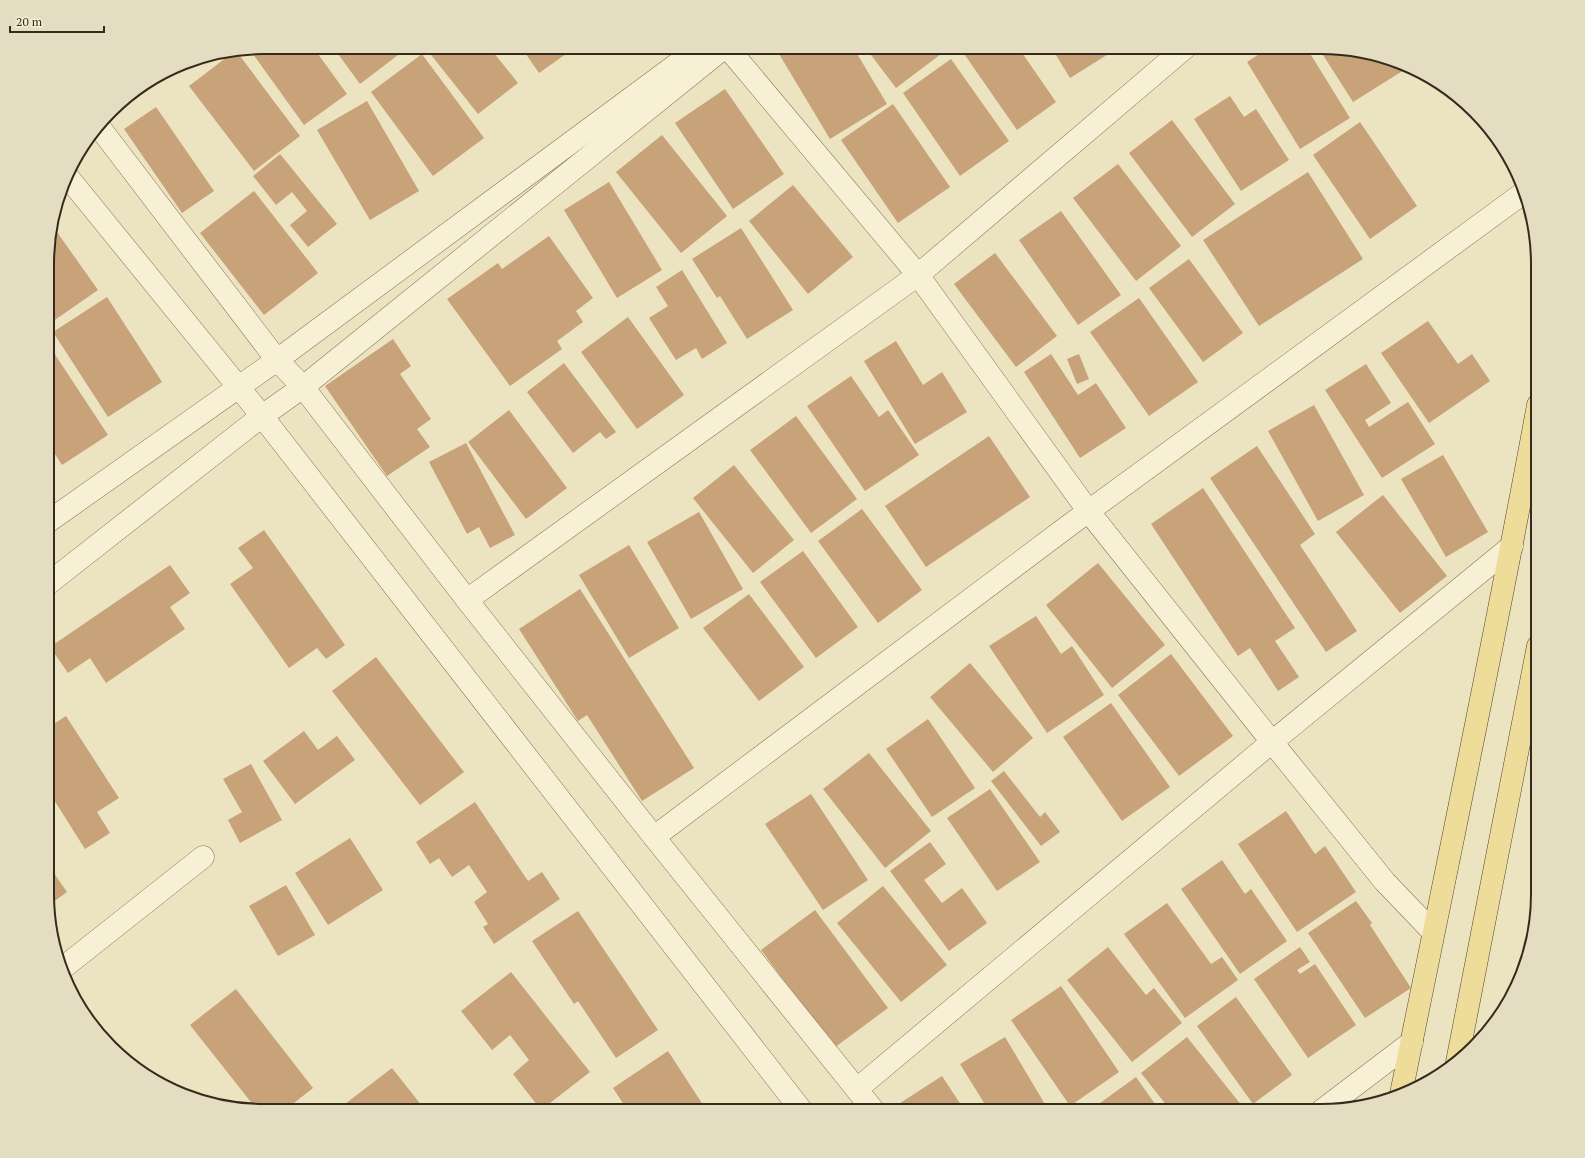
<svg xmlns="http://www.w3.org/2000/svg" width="1585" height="1158" font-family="'PT Serif',serif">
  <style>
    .building { fill: #c8a279 }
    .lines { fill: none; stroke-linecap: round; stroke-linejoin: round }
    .minor-casing { stroke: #84755a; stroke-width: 23 }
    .major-casing { stroke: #52432e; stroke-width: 23 }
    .minor { stroke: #f7f0d4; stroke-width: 22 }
    .major { stroke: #eedd9a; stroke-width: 22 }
    .rim { fill: none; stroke: #352b1d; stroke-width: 2 }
  </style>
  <rect width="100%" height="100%" fill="#ece4c1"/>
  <g class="building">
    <path d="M 264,47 L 313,47 L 347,94 L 304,125 L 250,50 Z"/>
    <path d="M 333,47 L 398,47 L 402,52 L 360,84 Z"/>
    <path d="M 433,47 L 489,47 L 518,83 L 478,114 L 428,51 Z"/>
    <path d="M 521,47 L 576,47 L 539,73 Z"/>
    <path d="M 779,47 L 853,47 L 887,104 L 830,139 L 776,49 Z"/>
    <path d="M 865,47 L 942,47 L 945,51 L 896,88 Z"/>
    <path d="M 962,47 L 1018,47 L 1056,102 L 1017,130 L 960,48 Z"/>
    <path d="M 1051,47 L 1107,47 L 1110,53 L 1070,78 Z"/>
    <path d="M 1270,47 L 1306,47 L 1350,118 L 1300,149 L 1247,62 Z"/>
    <path d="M 1318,47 L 1335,47 L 1404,63 L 1409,67 L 1353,102 Z"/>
    <path d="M 237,52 L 300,136 L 254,171 L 189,86 L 231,54 Z"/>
    <path d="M 422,54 L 484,138 L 433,176 L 371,92 Z"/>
    <path d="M 951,59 L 1009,141 L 960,176 L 903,93 Z"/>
    <path d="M 725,89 L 784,174 L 733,209 L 675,123 Z"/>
    <path d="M 1230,96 L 1244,117 L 1256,109 L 1289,160 L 1241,191 L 1194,119 Z"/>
    <path d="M 367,101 L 419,191 L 370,220 L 317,130 Z"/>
    <path d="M 893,104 L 950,187 L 898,223 L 841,140 Z"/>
    <path d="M 156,107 L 214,191 L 182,213 L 124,129 Z"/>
    <path d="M 1172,120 L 1235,204 L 1192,237 L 1129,153 Z"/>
    <path d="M 1360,122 L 1417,206 L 1370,239 L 1313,155 Z"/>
    <path d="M 662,135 L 727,216 L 681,253 L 616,172 Z"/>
    <path d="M 280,154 L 337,224 L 308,247 L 290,225 L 307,211 L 292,192 L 276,205 L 253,176 Z"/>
    <path d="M 1118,164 L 1181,246 L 1136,281 L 1073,198 Z"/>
    <path d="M 1308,172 L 1363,259 L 1259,326 L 1203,240 Z"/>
    <path d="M 609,182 L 662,270 L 617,298 L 564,210 Z"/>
    <path d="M 793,185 L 853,257 L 808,294 L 749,221 Z"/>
    <path d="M 254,191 L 318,273 L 264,315 L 200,233 Z"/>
    <path d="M 1061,211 L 1121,295 L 1078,325 L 1019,240 Z"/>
    <path d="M 52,225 L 98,290 L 49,324 L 49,236 Z"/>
    <path d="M 741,228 L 793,310 L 747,339 L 720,296 L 717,298 L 692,259 Z"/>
    <path d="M 549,236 L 593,298 L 576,311 L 583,322 L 557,341 L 562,349 L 510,386 L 447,299 L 498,263 L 502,269 Z"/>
    <path d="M 995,253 L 1057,336 L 1016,367 L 954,284 Z"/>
    <path d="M 1189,259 L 1243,333 L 1203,362 L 1149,288 Z"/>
    <path d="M 682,270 L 727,343 L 702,359 L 696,348 L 676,360 L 649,318 L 668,306 L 656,287 Z"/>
    <path d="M 107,297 L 162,382 L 108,417 L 53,332 Z"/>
    <path d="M 1139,298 L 1198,382 L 1149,416 L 1090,332 Z"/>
    <path d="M 628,317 L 684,395 L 637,429 L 581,352 Z"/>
    <path d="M 1428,321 L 1458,364 L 1472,354 L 1490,381 L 1429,423 L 1381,353 Z"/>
    <path d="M 393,339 L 411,366 L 400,374 L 431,419 L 417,429 L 430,447 L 387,476 L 325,386 Z"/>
    <path d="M 896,341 L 923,385 L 942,372 L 967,412 L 915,444 L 864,361 Z"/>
    <path d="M 54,353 L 108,435 L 62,465 L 49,445 L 49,356 Z"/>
    <path d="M 1051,354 L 1078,395 L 1096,383 L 1126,428 L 1080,458 L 1024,372 Z"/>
    <path d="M 1079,354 L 1089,379 L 1077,384 L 1067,359 Z"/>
    <path d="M 564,363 L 616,432 L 606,439 L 600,432 L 573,453 L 527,392 Z"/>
    <path d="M 1366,364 L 1391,403 L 1365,420 L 1369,427 L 1408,402 L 1435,444 L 1382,478 L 1325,390 Z"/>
    <path d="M 851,376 L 879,417 L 888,410 L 919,455 L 865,491 L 807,406 Z"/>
    <path d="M 1314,405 L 1364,495 L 1318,521 L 1268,431 Z"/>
    <path d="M 509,410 L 567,488 L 526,519 L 468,442 Z"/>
    <path d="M 796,416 L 857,499 L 811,533 L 750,450 Z"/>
    <path d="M 989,436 L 1030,497 L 926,567 L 885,506 Z"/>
    <path d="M 466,443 L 515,535 L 490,548 L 479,527 L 467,534 L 429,462 Z"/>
    <path d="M 1257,446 L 1315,534 L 1300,545 L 1357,631 L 1326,652 L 1210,478 Z"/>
    <path d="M 1443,455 L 1488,532 L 1446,557 L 1401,479 Z"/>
    <path d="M 49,465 L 55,475 L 49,479 Z"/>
    <path d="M 734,465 L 794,540 L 753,573 L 693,498 Z"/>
    <path d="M 1203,488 L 1295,628 L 1275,641 L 1299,677 L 1278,691 L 1250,648 L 1238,656 L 1151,524 Z"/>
    <path d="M 1383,495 L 1447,576 L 1400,613 L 1336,532 Z"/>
    <path d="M 862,509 L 922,590 L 878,623 L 818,541 Z"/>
    <path d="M 699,512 L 743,589 L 691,619 L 647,542 Z"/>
    <path d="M 264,530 L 345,645 L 326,659 L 317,648 L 289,668 L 230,584 L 253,568 L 238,548 Z"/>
    <path d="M 629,545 L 679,628 L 629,658 L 579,575 Z"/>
    <path d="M 803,551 L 858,627 L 816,658 L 760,582 Z"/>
    <path d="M 1098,563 L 1165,645 L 1112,688 L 1046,605 Z"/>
    <path d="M 170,565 L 190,593 L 170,607 L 185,629 L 106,683 L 90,658 L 68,673 L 50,647 Z"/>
    <path d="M 580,589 L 694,768 L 642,801 L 587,715 L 578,721 L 519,629 Z"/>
    <path d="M 749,594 L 804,667 L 759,701 L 703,628 Z"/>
    <path d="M 1036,616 L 1061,654 L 1072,646 L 1104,695 L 1047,733 L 989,646 Z"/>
    <path d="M 1171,654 L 1233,736 L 1179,776 L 1118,695 Z"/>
    <path d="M 376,657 L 464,772 L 420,805 L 332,691 Z"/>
    <path d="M 970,663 L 1033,738 L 993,772 L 930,697 Z"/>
    <path d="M 1111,703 L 1170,787 L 1122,821 L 1063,737 Z"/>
    <path d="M 66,716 L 119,798 L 97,812 L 110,833 L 85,849 L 49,792 L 49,727 Z"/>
    <path d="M 928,719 L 975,788 L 932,817 L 886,749 Z"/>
    <path d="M 304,731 L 318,750 L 337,736 L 355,760 L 295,804 L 263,761 Z"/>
    <path d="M 869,753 L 931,831 L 885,868 L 823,789 Z"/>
    <path d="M 251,764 L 282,820 L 240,843 L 228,820 L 242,812 L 223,779 Z"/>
    <path d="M 1004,771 L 1040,817 L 1045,812 L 1060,832 L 1041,846 L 991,781 Z"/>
    <path d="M 990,789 L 1040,862 L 997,891 L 947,818 Z"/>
    <path d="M 811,794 L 868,880 L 823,910 L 765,824 Z"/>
    <path d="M 475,802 L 528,881 L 542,872 L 560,899 L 494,944 L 483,927 L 488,924 L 474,902 L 487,892 L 469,865 L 452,877 L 439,858 L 430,864 L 416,842 Z"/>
    <path d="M 1286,811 L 1315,854 L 1325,846 L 1356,892 L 1297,932 L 1238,844 Z"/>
    <path d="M 350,838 L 383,890 L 328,925 L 295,873 Z"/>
    <path d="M 930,842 L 946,864 L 924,880 L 942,903 L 962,888 L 987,923 L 949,951 L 890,871 Z"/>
    <path d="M 1222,860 L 1245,894 L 1251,889 L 1287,941 L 1240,974 L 1181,889 Z"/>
    <path d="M 49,866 L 67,892 L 49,905 Z"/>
    <path d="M 286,885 L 315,935 L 278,956 L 249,906 Z"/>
    <path d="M 883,886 L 947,965 L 901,1002 L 837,923 Z"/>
    <path d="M 1356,901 L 1372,923 L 1370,925 L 1411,988 L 1365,1018 L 1308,933 Z"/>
    <path d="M 1167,903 L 1211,964 L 1222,957 L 1238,980 L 1185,1018 L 1124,934 Z"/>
    <path d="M 815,910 L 888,1008 L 834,1048 L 761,950 Z"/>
    <path d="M 578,911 L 658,1030 L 616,1058 L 578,1001 L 574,1004 L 532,941 Z"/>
    <path d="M 1108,947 L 1146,995 L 1154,988 L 1182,1023 L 1132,1062 L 1067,980 Z"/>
    <path d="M 1300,947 L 1310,962 L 1297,970 L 1300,974 L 1315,964 L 1356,1025 L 1308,1058 L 1254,979 Z"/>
    <path d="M 511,972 L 590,1072 L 541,1110 L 513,1074 L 529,1060 L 510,1035 L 492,1050 L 461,1011 Z"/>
    <path d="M 1061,986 L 1119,1072 L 1070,1106 L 1011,1020 Z"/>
    <path d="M 236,989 L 313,1088 L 284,1111 L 258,1111 L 190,1025 Z"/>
    <path d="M 1236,997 L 1292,1075 L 1253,1104 L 1197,1026 Z"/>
    <path d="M 1005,1037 L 1049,1111 L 989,1111 L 960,1064 Z"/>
    <path d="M 1187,1037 L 1246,1111 L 1171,1111 L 1141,1073 Z"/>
    <path d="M 668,1051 L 707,1111 L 628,1111 L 613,1088 Z"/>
    <path d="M 392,1068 L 426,1111 L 351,1111 L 345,1104 Z"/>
    <path d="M 942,1076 L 965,1111 L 893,1111 L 891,1109 Z"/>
    <path d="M 1136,1077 L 1160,1111 L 1089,1111 Z"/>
  </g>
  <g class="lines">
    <defs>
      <g id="minor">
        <path d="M 727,47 L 918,275 L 1089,512 L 1272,742 L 1385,882 L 1433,932"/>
        <path d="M 100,128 L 277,360 L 303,387 L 467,600 L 654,837 L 874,1111"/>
        <path d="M 67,176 L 262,416 L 802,1111"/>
        <path d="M 49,521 L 277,360 L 700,47"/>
        <path d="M 49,583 L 262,416 L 303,387 L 725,47"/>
        <path d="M 467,600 L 918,275 L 1186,47"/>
        <path d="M 654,837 L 1071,524 L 1522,194"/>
        <path d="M 64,967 L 203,857"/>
        <path d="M 857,1089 L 1272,742 L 1512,546"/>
        <path d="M 1321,1111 L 1412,1042"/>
      </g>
      <g id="major">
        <path d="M 1457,1062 L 1538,646"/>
        <path d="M 1401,1094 C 1447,865 1496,635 1538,405"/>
      </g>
    </defs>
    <use href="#minor" class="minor-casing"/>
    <use href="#major" class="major-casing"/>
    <use href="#minor" class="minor"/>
    <use href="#major" class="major"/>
  </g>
  <path d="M0 0H1585V1158H0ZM264 54H1321A210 210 0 0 1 1531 264V894A210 210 0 0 1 1321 1104H264A210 210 0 0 1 54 894V264A210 210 0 0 1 264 54Z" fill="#e5ddc2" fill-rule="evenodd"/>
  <path class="rim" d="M264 54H1321A210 210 0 0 1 1531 264V894A210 210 0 0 1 1321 1104H264A210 210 0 0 1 54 894V264A210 210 0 0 1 264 54Z"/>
  <path d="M10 26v6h94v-6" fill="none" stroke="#352b1d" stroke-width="2"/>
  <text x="16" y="26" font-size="12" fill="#352b1d" stroke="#f4edd0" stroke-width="3" paint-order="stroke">20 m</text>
</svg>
